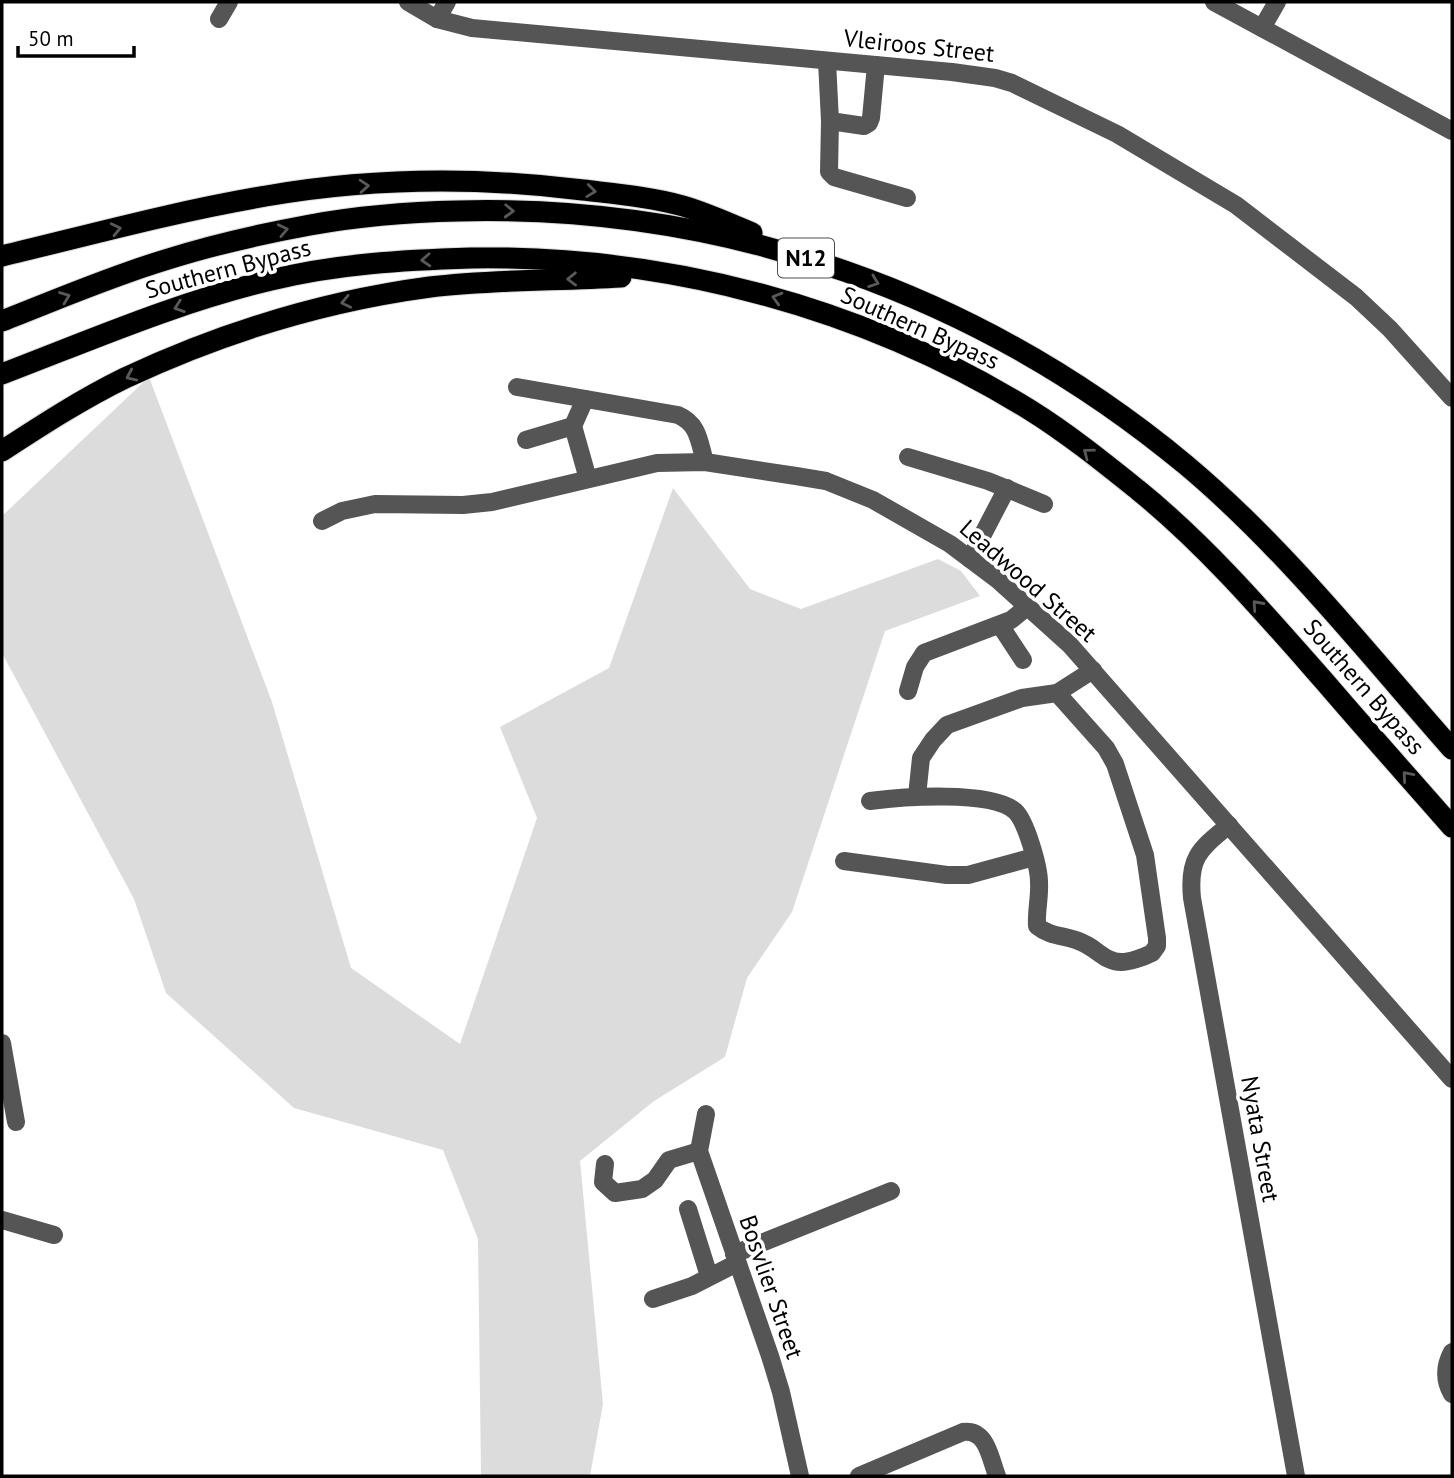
<svg xmlns="http://www.w3.org/2000/svg" width="1454" height="1478" font-family="'PT Sans',sans-serif">
  <style>
    .green { fill: #dcdcdc }
    .lines { fill: none; stroke-linecap: round; stroke-linejoin: round }
    .highway-casing { stroke: #dbdbdb; stroke-width: 23 }
    .minor { stroke: #555; stroke-width: 18 }
    .highway { stroke: #000; stroke-width: 21 }
    .oneway { stroke: #595959 }
    .labels { text-anchor: middle; stroke-width: 7; stroke-linejoin: round; paint-order: stroke }
    .shield { fill: #fff; stroke: #4c4c4c; stroke-width: 2 }
    .shield-label { font-size: 23px; font-weight: bold; fill: #000 }
    .street-label { font-size: 24px; fill: #000; stroke: #fff }
  </style>
  <rect width="100%" height="100%" fill="#fff"/>
  <path class="green" d="M 149,377 L 272,702 L 351,968 L 460,1044 L 537,818 L 500,727 L 609,668 L 673,488 L 750,589 L 801,609 L 938,559 L 961,571 L 980,596 L 885,631 L 792,912 L 747,978 L 725,1057 L 654,1101 L 580,1161 L 603,1404 L 590,1476 L 481,1476 L 478,1239 L 443,1150 L 294,1108 L 166,993 L 134,899 L 2,653 L 2,516 Z"/>
  <g class="lines">
    <defs>
      <g id="highway">
        <path d="M 2,256 C 89,235 177,211 266,196 C 369,178 479,177 583,190 C 616,194 651,197 683,206 C 707,213 729,223 752,233"/>
        <path d="M 2,321 C 56,300 109,277 165,260 C 212,245 261,234 310,225 C 359,216 409,212 458,211 C 726,204 980,294 1186,465 C 1284,547 1368,654 1452,749"/>
        <path d="M 2,374 C 91,340 178,302 271,280 C 336,264 404,260 471,258 C 667,255 863,307 1030,410 C 1067,433 1103,462 1138,490 C 1207,546 1266,615 1325,682 C 1367,731 1410,779 1452,827"/>
        <path d="M 2,451 C 42,425 82,399 125,378 C 221,333 325,301 430,287 C 493,279 557,281 621,277"/>
      </g>
    </defs>
    <use href="#highway" class="highway-casing"/>
    <g class="minor">
      <path d="M 408,2 L 437,19 L 472,28 L 952,72 L 995,78 L 1012,83 L 1117,134 L 1236,205 L 1356,297 L 1390,329 L 1452,398"/>
      <path d="M 1214,2 L 1452,131"/>
      <path d="M 219,19 L 229,2"/>
      <path d="M 437,19 L 447,2"/>
      <path d="M 1262,28 L 1277,2"/>
      <path d="M 827,61 L 830,121 L 864,126 L 869,123 L 871,118 L 876,65"/>
      <path d="M 830,121 L 829,172 L 834,177 L 907,198"/>
      <path d="M 517,387 L 678,415 C 699,424 699,442 705,462"/>
      <path d="M 573,426 L 588,479"/>
      <path d="M 526,440 L 573,426 L 585,399"/>
      <path d="M 908,457 L 988,481 L 1044,504"/>
      <path d="M 322,521 L 342,511 L 375,504 L 463,505 L 492,502 L 657,463 L 705,462 L 796,476 L 826,481 L 873,500 L 950,544 L 998,580 L 1070,645 L 1452,1079"/>
      <path d="M 970,559 L 1007,488"/>
      <path d="M 1000,625 L 1023,660"/>
      <path d="M 908,691 L 915,667 L 924,653 L 1011,620 L 1027,607"/>
      <path d="M 917,796 L 921,758 L 933,740 L 947,725 L 1022,698 L 1057,693 L 1093,670"/>
      <path d="M 870,801 C 902,797 991,790 1015,811 C 1026,821 1039,867 1039,882 C 1040,897 1036,911 1037,926 C 1053,939 1069,934 1087,945 C 1098,951 1107,962 1121,962 C 1130,962 1144,957 1152,953 L 1157,946 L 1157,938 L 1145,855 L 1115,764 L 1106,748 L 1057,693"/>
      <path d="M 1229,825 C 1200,849 1188,857 1192,898 L 1296,1476"/>
      <path d="M 844,861 L 947,875 L 968,875 L 1034,857"/>
      <path d="M 2,1043 L 16,1122"/>
      <path d="M 706,1114 L 699,1151 L 770,1356 L 781,1392 L 800,1476"/>
      <path d="M 605,1164 L 603,1182 L 615,1193 L 642,1189 L 655,1180 L 669,1160 L 699,1151"/>
      <path d="M 688,1209 L 709,1276"/>
      <path d="M 2,1220 L 54,1235"/>
      <path d="M 734,1254 L 891,1191"/>
      <path d="M 653,1299 L 692,1286 L 737,1263"/>
      <path d="M 1452,1352 C 1444,1367 1444,1380 1452,1394"/>
      <path d="M 859,1476 L 963,1432 C 987,1429 990,1458 997,1476"/>
    </g>
    <use href="#highway" class="highway"/>
  </g>
  <defs><path id="oneway-chevron" d="M-2-3.5L2.5 0L-2 3.5" fill="none" stroke-width="1.6" stroke-linecap="round" stroke-linejoin="round" transform="scale(1.75)"/></defs>
  <g class="oneway">
    <use href="#oneway-chevron" transform="translate(364 186) rotate(-4)"/>
    <use href="#oneway-chevron" transform="translate(591 191) rotate(7)"/>
    <use href="#oneway-chevron" transform="translate(509 211) rotate(2)"/>
    <use href="#oneway-chevron" transform="translate(116 229) rotate(-13)"/>
    <use href="#oneway-chevron" transform="translate(283 230) rotate(-12)"/>
    <use href="#oneway-chevron" transform="translate(426 260) rotate(177)"/>
    <use href="#oneway-chevron" transform="translate(572 279) rotate(179)"/>
    <use href="#oneway-chevron" transform="translate(874 282) rotate(20)"/>
    <use href="#oneway-chevron" transform="translate(65 297) rotate(-21)"/>
    <use href="#oneway-chevron" transform="translate(777 298) rotate(-164)"/>
    <use href="#oneway-chevron" transform="translate(346 302) rotate(168)"/>
    <use href="#oneway-chevron" transform="translate(179 307) rotate(161)"/>
    <use href="#oneway-chevron" transform="translate(131 376) rotate(156)"/>
    <use href="#oneway-chevron" transform="translate(1088 453) rotate(-143)"/>
    <use href="#oneway-chevron" transform="translate(1257 605) rotate(-132)"/>
    <use href="#oneway-chevron" transform="translate(1407 776) rotate(-131)"/>
  </g>
  <g class="labels">
    <rect class="shield" x="778" y="238.5" width="56" height="39" rx="5"/>
    <g class="shield-label">
      <text x="806" y="266">N12</text>
    </g>
    <g class="street-label">
      <text transform="translate(919 46) rotate(6)" y="8">Vleiroos Street</text>
      <text transform="translate(228 269) rotate(-15)" y="8">Southern Bypass</text>
      <text transform="translate(920 328) rotate(24)" y="8">Southern Bypass</text>
      <text transform="translate(1028 581) rotate(41)" y="8">Leadwood Street</text>
      <text transform="translate(1364 687) rotate(49)" y="8">Southern Bypass</text>
      <text transform="translate(1260 1139) rotate(80)" y="8">Nyata Street</text>
      <text transform="translate(771 1287) rotate(71)" y="8">Bosvlier Street</text>
    </g>
  </g>
  <rect width="1454" height="1478" fill="none" stroke="#000000" stroke-width="7"/>
  <path d="M18 46v10h116v-10" fill="none" stroke="#000000" stroke-width="3.5"/>
  <text x="28" y="46" font-size="21" fill="#000000" stroke="#ffffff" stroke-width="5" paint-order="stroke">50 m</text>
</svg>
